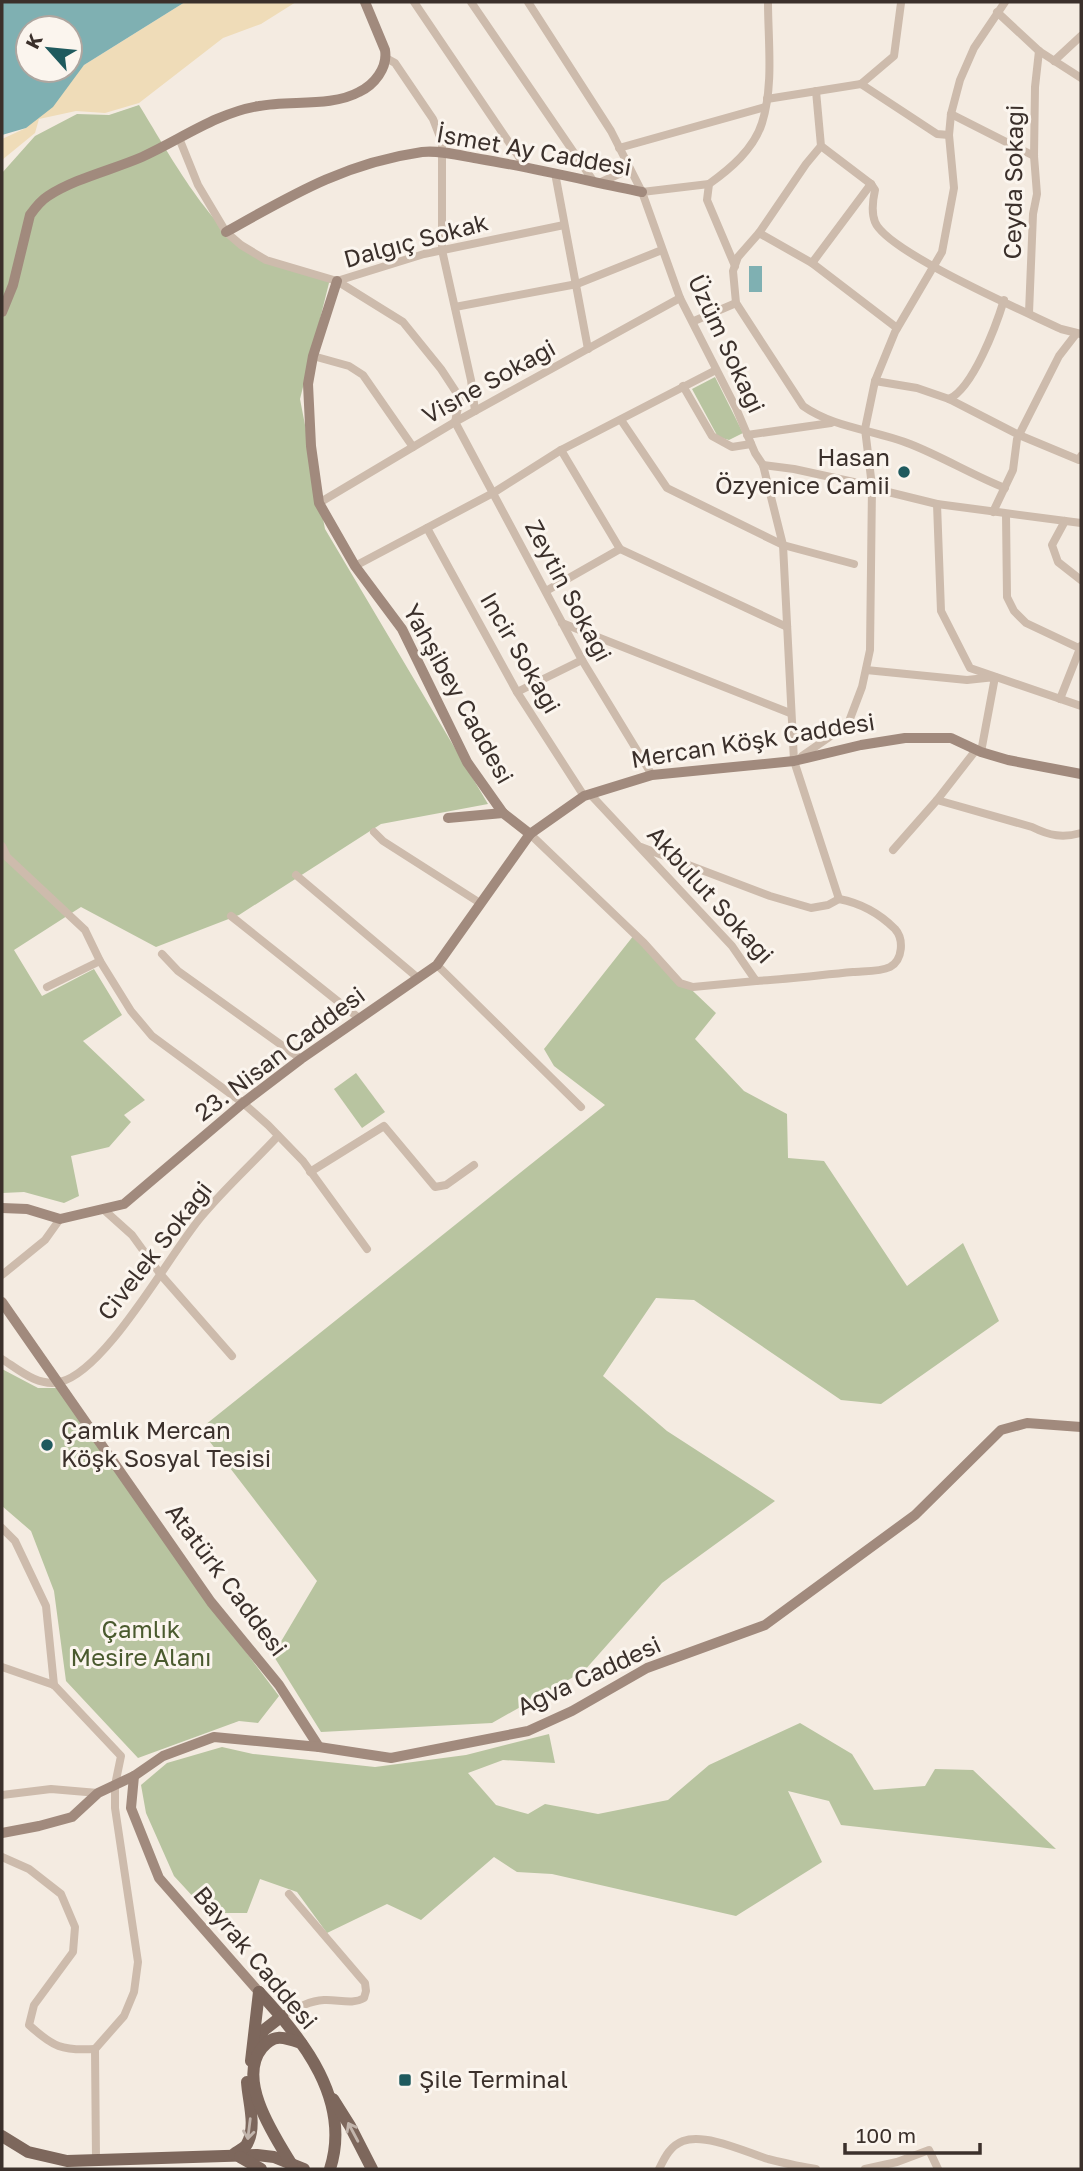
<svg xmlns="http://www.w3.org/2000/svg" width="1083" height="2171" font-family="'Golos Text',sans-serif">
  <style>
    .green { fill: #b8c4a0 }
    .sand { fill: #efdcb8 }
    .water { fill: #7fb0b2; fill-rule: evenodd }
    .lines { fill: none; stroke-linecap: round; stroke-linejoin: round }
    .street { stroke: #cdbbac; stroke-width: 8 }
    .secondary { stroke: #a18a7d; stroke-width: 10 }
    .primary { stroke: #7d675c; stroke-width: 12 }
    .oneway { stroke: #c2b5ac }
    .poi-dot { fill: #1f5a5e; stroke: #fbf5ee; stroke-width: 2.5 }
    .labels { text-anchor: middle; stroke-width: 6; stroke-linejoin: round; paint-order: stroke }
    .street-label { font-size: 24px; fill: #3b302b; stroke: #fbf5ee }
    .poi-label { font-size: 24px; fill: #3b302b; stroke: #fbf5ee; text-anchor: start }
    .park-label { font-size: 24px; fill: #4a5a2e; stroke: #fbf5ee }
  </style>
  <rect width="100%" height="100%" fill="#f4ebe1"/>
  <g class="green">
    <path d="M 139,105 C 167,150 208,227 253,253 C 271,263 309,272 330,279 L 300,399 L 325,529 L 488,804 L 381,824 L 239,915 L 156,947 L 81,907 L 14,950 L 42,996 L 94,969 L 122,1015 L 83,1041 L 145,1100 L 124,1115 L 131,1122 L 109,1147 L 71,1156 L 79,1196 L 64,1203 L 24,1192 L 2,1193 L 2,173 L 35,136 L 77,114 L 109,115 Z"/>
    <path d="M 715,377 L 743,433 L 729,440 L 718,437 L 692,389 Z"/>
    <path d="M 634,935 L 716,1013 L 695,1039 L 744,1091 L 787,1114 L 788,1158 L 824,1161 L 907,1286 L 963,1243 L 999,1321 L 881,1404 L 841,1400 L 694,1300 L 656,1298 L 603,1376 L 667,1431 L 775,1501 L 662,1583 L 584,1671 L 492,1723 L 321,1732 L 273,1655 L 317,1581 L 200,1429 L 605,1105 L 554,1066 L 544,1049 Z"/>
    <path d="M 356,1073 L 385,1112 L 362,1128 L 334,1089 Z"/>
    <path d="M 2,1369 L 38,1388 L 59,1388 L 209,1603 L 279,1696 L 258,1723 L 239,1721 L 138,1758 L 66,1681 L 54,1591 L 31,1531 L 2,1506 Z"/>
    <path d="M 800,1723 L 852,1754 L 874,1790 L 925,1786 L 935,1769 L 973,1770 L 1056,1849 L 841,1825 L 829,1801 L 788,1791 L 822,1862 L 736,1916 L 552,1874 L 517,1872 L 494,1857 L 421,1920 L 387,1904 L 327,1933 L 297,1892 L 260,1879 L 247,1913 L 208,1913 L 174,1876 L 146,1813 L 141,1785 L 167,1763 L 222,1747 L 253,1754 L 375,1767 L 466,1755 L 549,1734 L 555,1763 L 503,1760 L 468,1773 L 496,1805 L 528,1814 L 545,1804 L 598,1814 L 668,1800 L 709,1765 Z"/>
  </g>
  <path class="sand" d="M 185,2 L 296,2 L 261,24 L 223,38 L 139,103 L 105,113 L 76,111 L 39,119 L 35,133 L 2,160 L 2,139 L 26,128 L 84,65 Z"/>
  <g class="water">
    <path d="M 2,2 L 185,2 L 84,65 L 53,107 L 26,128 L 2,135 ZM 28,28 L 70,28 L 70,70 L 28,70 Z"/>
    <rect x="749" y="266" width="13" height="26"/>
  </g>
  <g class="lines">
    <g class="street">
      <path d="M 414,2 L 525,166"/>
      <path d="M 471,2 L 594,182"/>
      <path d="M 528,2 L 611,131 L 642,192 L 680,298 L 736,408 L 755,453 L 763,465 L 783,545 L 794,761 L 839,899"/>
      <path d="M 997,12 L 1039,51 L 1081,78"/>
      <path d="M 386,58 L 395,63 L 433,119 L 442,142 L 442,250 L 471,380 L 475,411"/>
      <path d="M 1054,61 L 1081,36"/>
      <path d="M 861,84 L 937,134 L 949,135"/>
      <path d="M 816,91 L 821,146 L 871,184"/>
      <path d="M 767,99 L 861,84 L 894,56 L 901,3"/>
      <path d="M 951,114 L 1034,156"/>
      <path d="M 179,138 L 198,185 L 226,232 L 241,245 L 266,260 L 337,281 L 424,254 L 564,225"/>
      <path d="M 821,146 L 806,164 L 759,233 L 738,257 L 733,271 L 736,303 L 803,406 C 834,428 875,430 910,444 C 943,457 972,475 1005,488"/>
      <path d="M 619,148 L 765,107"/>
      <path d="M 555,173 L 588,349"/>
      <path d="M 599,183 L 630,169"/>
      <path d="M 871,184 L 875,190 C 873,199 871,212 875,222 C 887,252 1026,312 1061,329 L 1081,334"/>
      <path d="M 642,192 L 709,184"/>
      <path d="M 759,233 L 812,263 L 897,328"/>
      <path d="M 812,263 L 871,184"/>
      <path d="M 735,266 L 707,200 L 709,184 C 730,169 754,149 762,123 C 774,85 768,41 768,2"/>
      <path d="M 337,281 L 403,322 L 441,369 L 460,398 L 455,422 L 582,660 L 652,775"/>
      <path d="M 455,307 L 577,284 L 662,250"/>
      <path d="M 1029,313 L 1033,214 L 1037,194 L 1034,156 L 1035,87 L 1039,51"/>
      <path d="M 694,321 L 736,303"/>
      <path d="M 313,356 L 349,366 L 363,375 L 413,447"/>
      <path d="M 875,381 L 917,388 L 949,399 L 1019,435 L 1079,460 L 1081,456"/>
      <path d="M 683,386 L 712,436 L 732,447 L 751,444"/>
      <path d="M 949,399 C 973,388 996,326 1004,300"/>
      <path d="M 621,420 L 667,488 L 783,545 L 854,564"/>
      <path d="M 747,435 L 831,423"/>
      <path d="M 561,450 L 620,549 L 787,627"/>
      <path d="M 763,465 L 794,469 L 872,486 L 880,490 L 937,504 L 1081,523"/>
      <path d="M 319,503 L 455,422 L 680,298"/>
      <path d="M 937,504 L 941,611 L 970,668 L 1081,706"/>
      <path d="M 993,512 L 1013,470 L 1017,439 L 1059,356 L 1076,334"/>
      <path d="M 1006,514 L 1007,597 L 1014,611 L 1026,623 L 1081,649"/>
      <path d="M 1065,521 L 1052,545 L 1058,562 L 1081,580"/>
      <path d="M 427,528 L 517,692 L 584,796"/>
      <path d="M 355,566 L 493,493 L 561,450 L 716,370"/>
      <path d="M 546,591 L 620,549"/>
      <path d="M 562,623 L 790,713"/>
      <path d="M 866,670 L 967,680 L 995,677 L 981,752"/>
      <path d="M 517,692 L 582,660"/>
      <path d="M 1060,699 L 1081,646"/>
      <path d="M 802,756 L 848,724 L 862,687 L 870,650 L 872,486 L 865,429 L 875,381 L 895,332 L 942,252 L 954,188 L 949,135 L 951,114 L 960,80 L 974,48 L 1005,2"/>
      <path d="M 590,794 L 732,946 L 756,981 C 788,979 820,975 853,972 C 863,971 880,972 890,967 C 903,960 904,939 895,929 C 880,914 860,903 839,899 L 828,905 L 811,908 L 770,896 L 641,847"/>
      <path d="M 937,800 L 976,750"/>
      <path d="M 374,832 L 383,841 L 480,903"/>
      <path d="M 530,834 L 644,943 L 680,983 L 693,987 L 756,981"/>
      <path d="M 2,846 L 7,857 L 85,930 L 100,961 L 131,1011 L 152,1036 L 243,1103 L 268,1125 L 303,1161 L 367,1249"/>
      <path d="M 893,850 L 937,800 L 1032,827 C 1050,836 1063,838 1081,833"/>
      <path d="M 296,875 L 418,978"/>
      <path d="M 231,916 L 360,1019"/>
      <path d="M 162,954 L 178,971 L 301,1059"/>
      <path d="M 437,965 L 581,1107"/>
      <path d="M 47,987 L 100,961"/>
      <path d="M 310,1172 L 384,1126 L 435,1187 L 446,1185 L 474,1165"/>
      <path d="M 103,1209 L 132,1235 L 161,1275 L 232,1356"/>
      <path d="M 2,1275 L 45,1240 L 60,1219"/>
      <path d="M 2,1359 C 19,1370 38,1387 60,1382 C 106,1371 169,1255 201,1217 C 224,1189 253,1163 278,1136"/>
      <path d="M 2,1528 L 15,1541 L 46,1606 L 54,1685"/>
      <path d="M 2,1667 L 54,1685 L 121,1756 L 115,1785 L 115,1808 L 138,1962 L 134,1992 L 124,2016 L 95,2049 L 96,2159"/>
      <path d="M 2,1795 L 51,1789 L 98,1793"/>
      <path d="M 2,1857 L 29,1869 L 61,1894 L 75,1927 L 73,1952 L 34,2005 L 29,2025 C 53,2047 62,2051 95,2049"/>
      <path d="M 282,2016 C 295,2009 308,2001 324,2000 C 337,1999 353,2005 364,1998 L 366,1991 L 365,1983 L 289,1894"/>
      <path d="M 659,2169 C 665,2157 670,2146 683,2141 C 706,2133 746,2152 768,2159 C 784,2163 800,2167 816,2169"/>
      <path d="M 865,2169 L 897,2162 L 929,2150 L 938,2169"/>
    </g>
    <g class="secondary">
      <path d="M 226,232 C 292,195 345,163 422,152 C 441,150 462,156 480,159 C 535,168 588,181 642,192"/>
      <path d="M 337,281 L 313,356 L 308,384 L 311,446 L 319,503 L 355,566 L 402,629 L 467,762 L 503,813"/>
      <path d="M 2,312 L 13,285 L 30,215 C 35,208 40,201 48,196 C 76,178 112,170 142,157 C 180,140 216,113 259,106 C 289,100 332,107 359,92 C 374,85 388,68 385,50 L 365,2"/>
      <path d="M 448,818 L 503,813 L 530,834 L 584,796 L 652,775 L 794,761 L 861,745 L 905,738 L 951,738 L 981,752 L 1008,760 L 1081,774"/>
      <path d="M 2,1208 L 27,1209 L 60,1219 L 124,1204 L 243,1103 L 301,1059 L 437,965 L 530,834"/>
      <path d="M 2,1302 L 211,1602 L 279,1685 L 319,1747"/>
      <path d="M 134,1776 L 131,1808 L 159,1878 L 259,1992"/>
      <path d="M 2,1833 L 39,1826 L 72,1817 L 98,1793 L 134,1776 L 163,1756 L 214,1737 L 319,1747 L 391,1758 L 528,1731 L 572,1711 L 647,1668 L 765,1625 L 915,1515 L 1001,1430 L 1027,1423 L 1081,1427"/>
    </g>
    <g class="primary">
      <path d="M 259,1992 C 303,2039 352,2101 330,2169"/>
      <path d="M 256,2044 L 264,2030 L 282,2016"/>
      <path d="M 251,2061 L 259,1992"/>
      <path d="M 333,2099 L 350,2126 L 372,2169"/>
      <path d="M 2,2136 L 28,2152 L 67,2161 L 257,2155 L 274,2157 L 304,2169"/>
      <path d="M 234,2154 C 238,2151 245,2148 247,2144 C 257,2126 248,2101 247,2082"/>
      <path d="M 240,2157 L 261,2169"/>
      <path d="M 292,2165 C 275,2137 236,2080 262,2048 C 274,2033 284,2037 301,2043"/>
    </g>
  </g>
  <defs><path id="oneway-shaft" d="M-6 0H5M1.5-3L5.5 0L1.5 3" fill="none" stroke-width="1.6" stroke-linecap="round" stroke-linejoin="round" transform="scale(1.75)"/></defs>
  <g class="oneway">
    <use href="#oneway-shaft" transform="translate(249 2129) rotate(97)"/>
    <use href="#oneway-shaft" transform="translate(353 2132) rotate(-118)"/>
  </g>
  <g class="poi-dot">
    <circle cx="904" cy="472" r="7"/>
    <circle cx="47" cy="1445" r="7"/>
    <rect x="398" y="2073" width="14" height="14" rx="3.5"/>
  </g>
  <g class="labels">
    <g class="street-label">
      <text transform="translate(534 151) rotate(10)" y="8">İsmet Ay Caddesi</text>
      <text transform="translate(1014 182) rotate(-89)" y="8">Ceyda Sokagi</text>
      <text transform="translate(416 241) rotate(-15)" y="8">Dalgıç Sokak</text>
      <text transform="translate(726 344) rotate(65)" y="8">Üzüm Sokagi</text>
      <text transform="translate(489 382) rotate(-29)" y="8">Visne Sokagi</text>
      <text transform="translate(568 591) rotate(62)" y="8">Zeytin Sokagi</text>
      <text transform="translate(520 653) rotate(60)" y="8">Incir Sokagi</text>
      <text transform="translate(458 694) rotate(61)" y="8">Yahşibey Caddesi</text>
      <text transform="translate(753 741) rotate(-9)" y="8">Mercan Köşk Caddesi</text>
      <text transform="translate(710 895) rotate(48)" y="8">Akbulut Sokagi</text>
      <text transform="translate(280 1054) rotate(-37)" y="8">23. Nisan Caddesi</text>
      <text transform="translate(155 1251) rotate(-52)" y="8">Civelek Sokagi</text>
      <text transform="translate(226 1580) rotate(53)" y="8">Atatürk Caddesi</text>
      <text transform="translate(589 1676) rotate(-25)" y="8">Ağva Caddesi</text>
      <text transform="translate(255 1958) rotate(50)" y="8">Bayrak Caddesi</text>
    </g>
    <g class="poi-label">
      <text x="890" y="466" text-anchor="end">Hasan<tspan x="890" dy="28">Özyenice Camii</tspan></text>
      <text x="61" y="1439">Çamlık Mercan<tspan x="61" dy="28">Köşk Sosyal Tesisi</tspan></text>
      <text x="419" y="2088">Şile Terminal</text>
    </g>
    <g class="park-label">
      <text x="141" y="1638">Çamlık<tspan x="141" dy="28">Mesire Alanı</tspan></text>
    </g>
  </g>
  <rect width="1083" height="2171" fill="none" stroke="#3b302b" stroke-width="7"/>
  <g transform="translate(49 49) rotate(297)"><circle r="33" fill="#fbf5ee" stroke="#aea6a0" stroke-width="2"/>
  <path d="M0-5L12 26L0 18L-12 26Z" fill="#1f5a5e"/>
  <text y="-10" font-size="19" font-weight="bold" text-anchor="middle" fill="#3b302b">K</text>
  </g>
  <path d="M845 2143v10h135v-10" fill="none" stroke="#3b302b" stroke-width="3.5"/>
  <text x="856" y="2143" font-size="21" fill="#3b302b" stroke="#fbf5ee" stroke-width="5" paint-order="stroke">100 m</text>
</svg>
